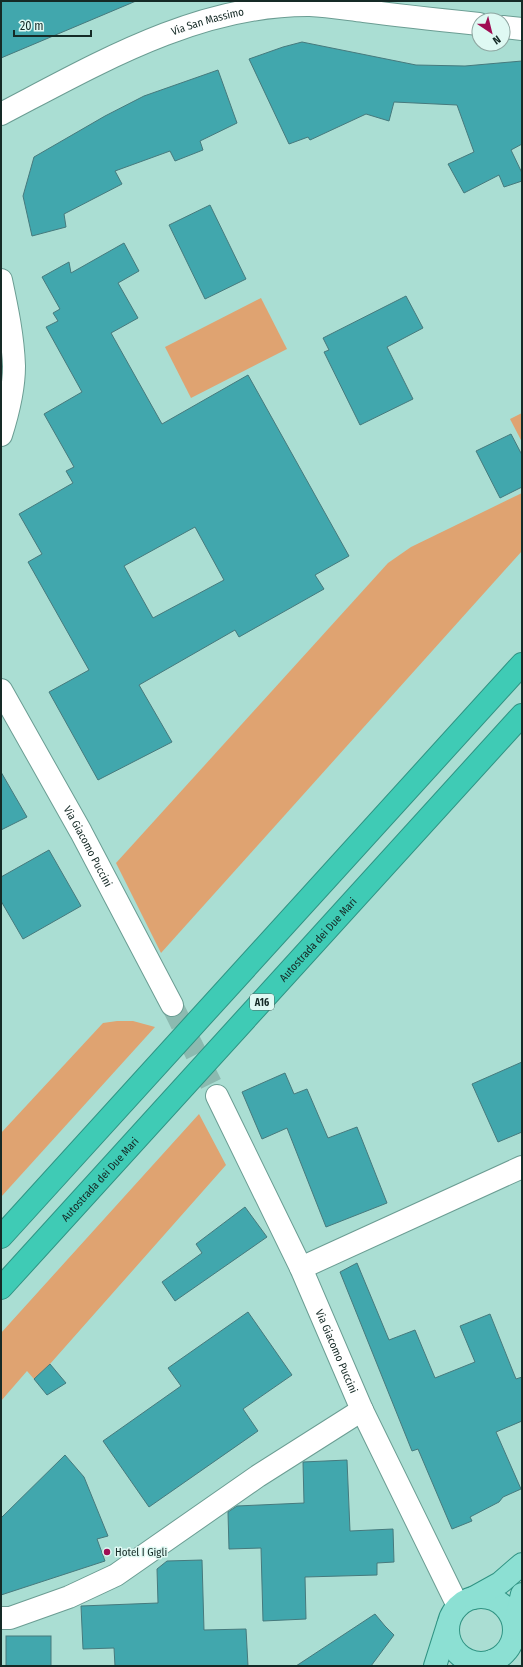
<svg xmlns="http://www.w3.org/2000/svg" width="523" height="1667" font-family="'Fira Sans Condensed',sans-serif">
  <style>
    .green { fill: #dfa371 }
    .building { fill: #41a7ad; stroke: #467a7d; fill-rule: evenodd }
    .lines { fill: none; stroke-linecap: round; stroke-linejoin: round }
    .street-tunnel { stroke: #8cbab0; stroke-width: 22; stroke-dasharray: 22 11; stroke-linecap: butt }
    .street-casing { stroke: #6b9d93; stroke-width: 24 }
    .primary-casing { stroke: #309383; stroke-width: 24 }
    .highway-casing { stroke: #309383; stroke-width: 24 }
    .street { stroke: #fff; stroke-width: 22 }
    .primary { stroke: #8ce0d3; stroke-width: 22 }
    .highway { stroke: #3fcbb5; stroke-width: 22 }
    .poi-dot { fill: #a00d54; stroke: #dff9f3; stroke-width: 1.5 }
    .labels { text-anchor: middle; stroke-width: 3; stroke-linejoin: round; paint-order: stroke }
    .shield { fill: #dff9f3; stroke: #526864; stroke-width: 1 }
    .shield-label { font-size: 10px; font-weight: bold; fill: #152a26 }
    .street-label { font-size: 11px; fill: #152a26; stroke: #dff9f3 }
    .poi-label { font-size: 11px; fill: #152a26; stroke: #dff9f3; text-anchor: start }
  </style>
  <rect width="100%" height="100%" fill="#aaded3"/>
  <g class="green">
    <path d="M 261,298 L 287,349 L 191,398 L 165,347 Z"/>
    <path d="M 522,413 L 522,442 L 510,419 Z"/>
    <path d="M 522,493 L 522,551 L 161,953 L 116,863 L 388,563 L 411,547 Z"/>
    <path d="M 117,1021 L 133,1021 L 155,1027 L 1,1197 L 1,1133 L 103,1023 Z"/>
    <path d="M 199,1114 L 226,1165 L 50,1364 L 34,1379 L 27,1371 L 1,1401 L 1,1333 Z"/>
  </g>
  <g class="building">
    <path d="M 1,1 L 136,1 L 1,58 Z"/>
    <path d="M 302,42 L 416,65 L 465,66 L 522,61 L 522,144 L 511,150 L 522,173 L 522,181 L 504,187 L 499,175 L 464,193 L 448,164 L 474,152 L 457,105 L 394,102 L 389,121 L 366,114 L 310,140 L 308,137 L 289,144 L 249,59 L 283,47 Z"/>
    <path d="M 218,70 L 237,123 L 200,141 L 203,150 L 175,161 L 170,151 L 115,171 L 122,184 L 64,214 L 66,227 L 32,236 L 23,196 L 34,157 L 105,116 L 144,96 Z"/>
    <path d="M 210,205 L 246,279 L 205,299 L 169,225 Z"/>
    <path d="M 124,243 L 139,271 L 118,283 L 138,318 L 111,333 L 162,424 L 248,375 L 349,556 L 315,575 L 324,589 L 239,637 L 235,630 L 139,685 L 172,742 L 98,780 L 49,692 L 89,670 L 28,562 L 42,554 L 19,514 L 73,483 L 66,471 L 74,467 L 44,414 L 82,392 L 46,327 L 58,321 L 53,313 L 60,309 L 42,277 L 69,262 L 71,273 ZM 195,527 L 224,580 L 153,618 L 124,566 Z"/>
    <path d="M 406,296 L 423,328 L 387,347 L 413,399 L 360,425 L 324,352 L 329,350 L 323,338 Z"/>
    <path d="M 511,434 L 522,455 L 522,487 L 500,498 L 476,451 Z"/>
    <path d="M 1,772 L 27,817 L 1,830 Z"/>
    <path d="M 49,850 L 81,906 L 23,939 L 1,901 L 1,877 Z"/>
    <path d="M 522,1062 L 522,1132 L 498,1142 L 472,1084 Z"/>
    <path d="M 285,1073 L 294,1094 L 307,1089 L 328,1138 L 357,1127 L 387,1203 L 326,1227 L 287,1128 L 262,1139 L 242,1092 Z"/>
    <path d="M 245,1207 L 267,1237 L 175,1301 L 162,1282 L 202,1253 L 196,1244 Z"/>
    <path d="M 357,1263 L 389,1340 L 415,1330 L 435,1378 L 475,1362 L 460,1326 L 490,1314 L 516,1379 L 522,1377 L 522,1421 L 496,1432 L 521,1489 L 503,1497 L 499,1502 L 470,1517 L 472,1521 L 452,1529 L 418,1449 L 412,1451 L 340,1272 Z"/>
    <path d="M 248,1312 L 292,1375 L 243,1409 L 258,1431 L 149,1507 L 103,1441 L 181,1386 L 168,1368 Z"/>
    <path d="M 50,1364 L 66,1383 L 47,1395 L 34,1379 Z"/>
    <path d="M 65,1455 L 84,1477 L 108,1536 L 97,1539 L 105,1561 L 1,1595 L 1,1518 Z"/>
    <path d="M 347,1460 L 350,1531 L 393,1529 L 394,1562 L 377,1563 L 377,1575 L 305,1577 L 306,1619 L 263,1621 L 261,1548 L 229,1549 L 228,1512 L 237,1506 L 304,1503 L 303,1462 Z"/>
    <path d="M 202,1560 L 204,1630 L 246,1629 L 248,1666 L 115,1666 L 114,1648 L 83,1649 L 81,1606 L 158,1603 L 157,1569 L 167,1561 Z"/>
    <path d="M 375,1614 L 385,1626 L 394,1635 L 371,1666 L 296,1666 Z"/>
    <rect x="6" y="1636" width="45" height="30"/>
  </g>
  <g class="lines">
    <path class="street-tunnel" d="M 172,1005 L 217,1096"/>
    <defs>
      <g id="street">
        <path d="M 503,27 L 522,29"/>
        <path id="s1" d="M 1,114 C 97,64 198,4 310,5 C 328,6 347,9 364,11 C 403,16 441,20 479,24"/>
        <path d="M 1,280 C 7,308 13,337 14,366 C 14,388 8,413 1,435"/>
        <path id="s2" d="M 1,690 L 81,832 L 172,1005"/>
        <path id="s3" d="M 217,1096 L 301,1268 L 362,1410 L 458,1606"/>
        <path d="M 301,1268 L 522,1167"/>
        <path d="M 1,1618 L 10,1618 L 69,1597 L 116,1575 L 258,1476 L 362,1410"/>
        <path d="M 492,1661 L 495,1666"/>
      </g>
      <g id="primary">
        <circle cx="481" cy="1630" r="33"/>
        <path d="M 473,1598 L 500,1583 L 522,1564"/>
        <path d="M 514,1628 L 522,1594"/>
        <path d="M 435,1666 L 448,1625"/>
      </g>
      <g id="highway">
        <path d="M 1,1237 L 522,664"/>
        <path id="s4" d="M 1,1288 L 522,715"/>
      </g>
    </defs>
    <use href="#street" class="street-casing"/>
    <use href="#primary" class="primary-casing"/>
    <use href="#highway" class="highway-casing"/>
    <use href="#street" class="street"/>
    <use href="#primary" class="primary"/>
    <use href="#highway" class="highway"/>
  </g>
  <circle class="poi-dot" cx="107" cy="1552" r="4"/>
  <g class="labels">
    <rect class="shield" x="250" y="994" width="24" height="16" rx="3"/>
    <g class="shield-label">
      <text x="262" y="1006">A16</text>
    </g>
    <g class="street-label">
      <text dy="4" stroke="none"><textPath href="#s1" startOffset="227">Via San Massimo</textPath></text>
      <text dy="4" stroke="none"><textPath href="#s2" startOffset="179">Via Giacomo Puccini</textPath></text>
      <text dy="4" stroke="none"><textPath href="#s4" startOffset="471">Autostrada dei Due Mari</textPath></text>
      <text dy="4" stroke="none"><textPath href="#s4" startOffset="147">Autostrada dei Due Mari</textPath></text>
      <text dy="4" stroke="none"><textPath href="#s3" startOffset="282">Via Giacomo Puccini</textPath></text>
    </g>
    <g class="poi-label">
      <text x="115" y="1556">Hotel I Gigli</text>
    </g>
  </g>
  <rect width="523" height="1667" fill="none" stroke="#152a26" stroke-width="4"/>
  <g transform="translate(491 32) rotate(145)"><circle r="19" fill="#dff9f3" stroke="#8ea6a1"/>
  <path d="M0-3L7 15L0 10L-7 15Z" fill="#a00d54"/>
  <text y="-6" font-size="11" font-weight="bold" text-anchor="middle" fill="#152a26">N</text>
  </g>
  <path d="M14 30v6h77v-6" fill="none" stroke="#152a26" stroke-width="2"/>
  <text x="20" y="30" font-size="12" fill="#152a26" stroke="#dff9f3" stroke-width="3" paint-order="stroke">20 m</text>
</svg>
